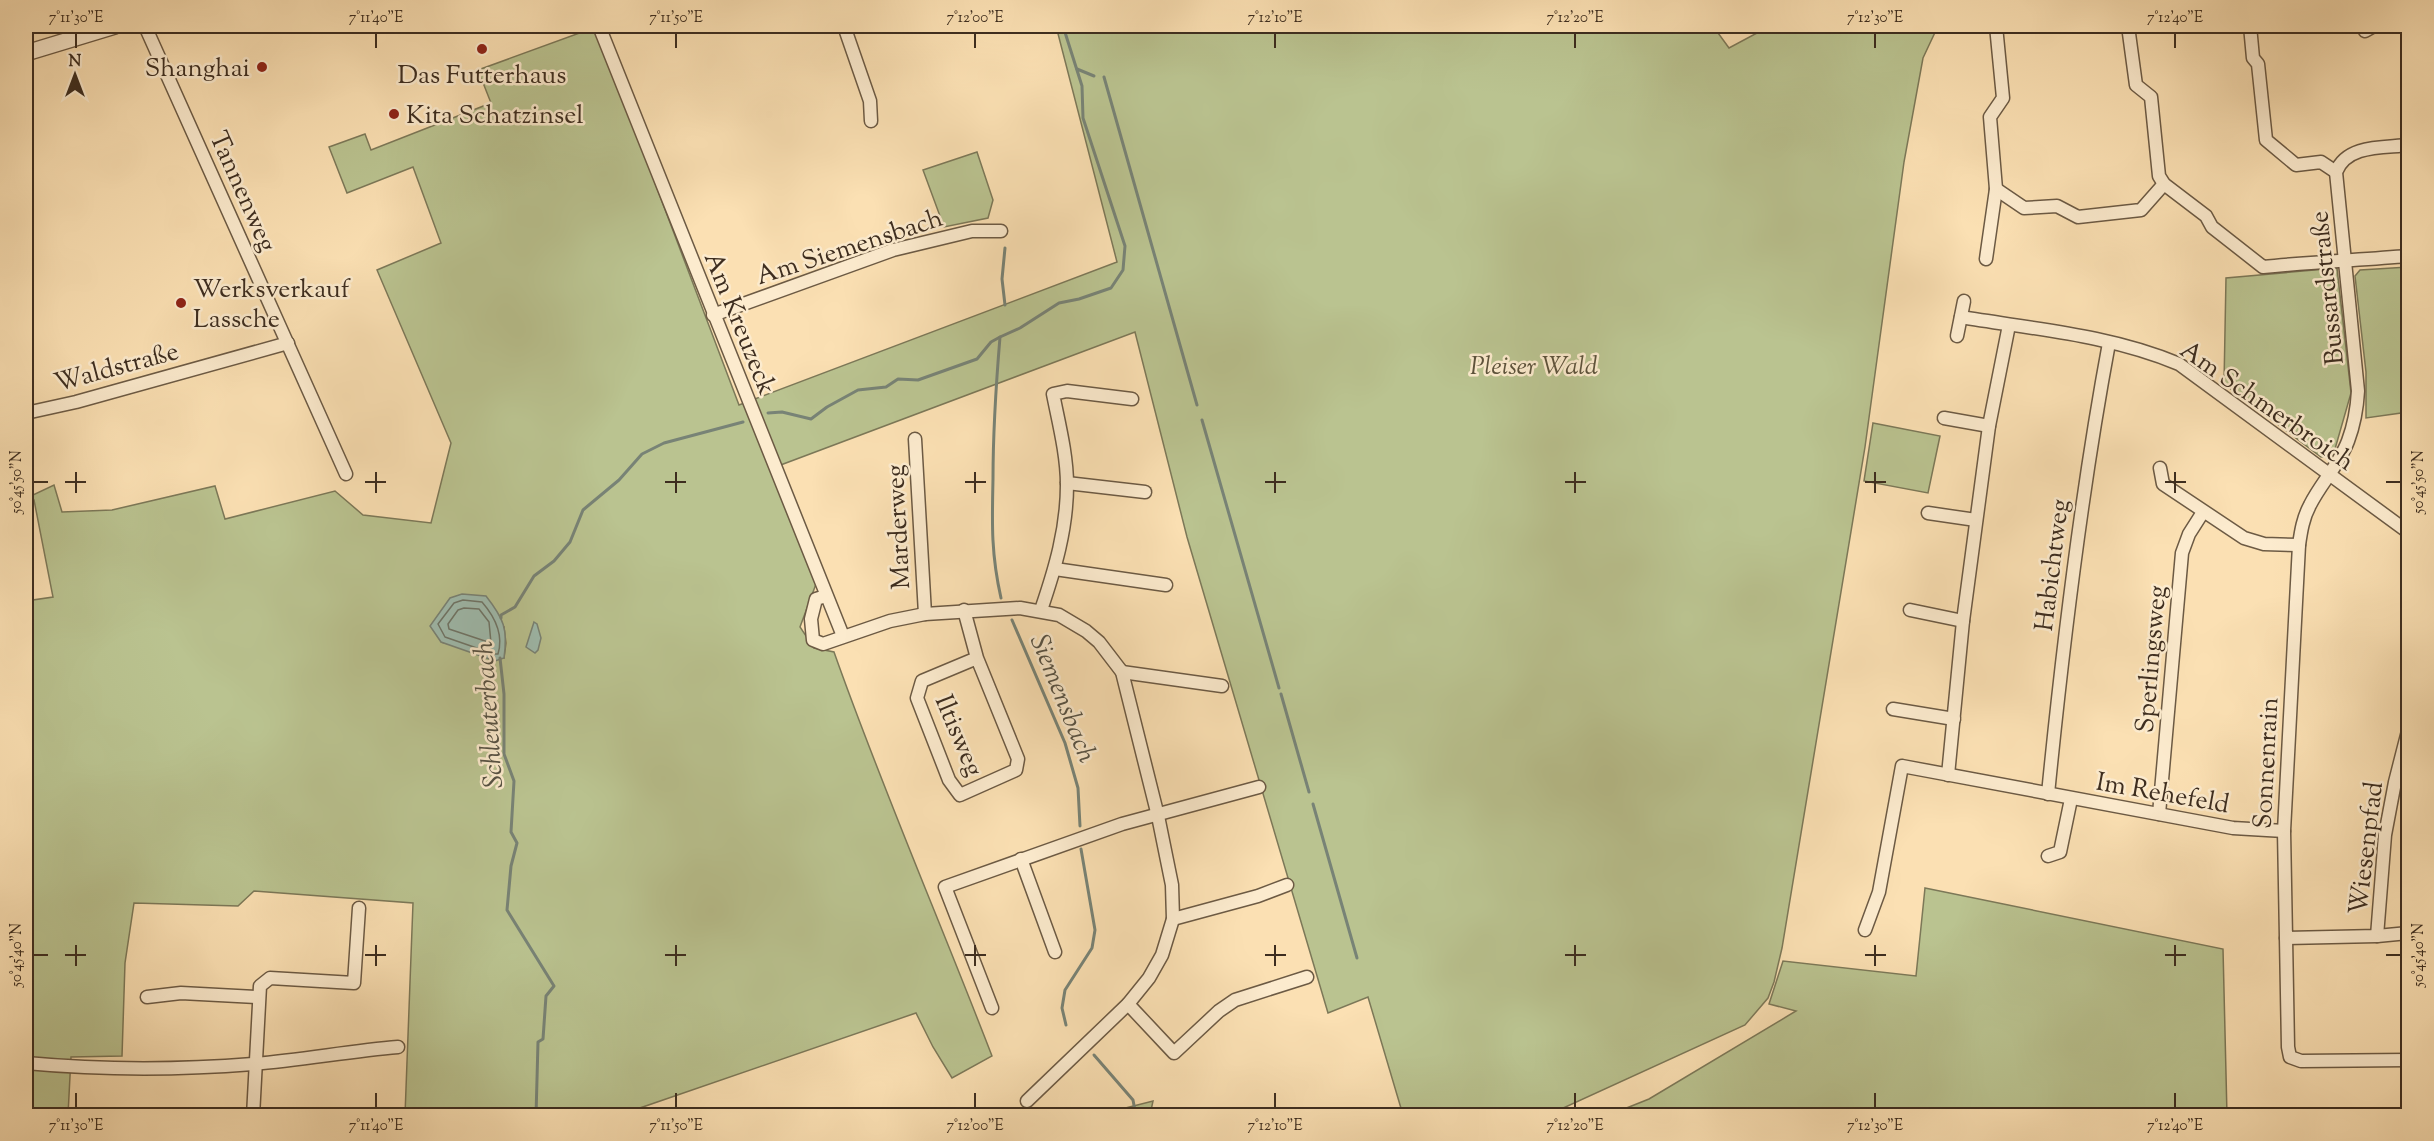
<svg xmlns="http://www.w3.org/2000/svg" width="2434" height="1141" font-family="'Sorts Mill Goudy',serif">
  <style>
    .green { fill: #bac390; stroke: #7c7858; stroke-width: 1.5; fill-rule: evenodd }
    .water { fill: #9fbdb0; stroke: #788376; stroke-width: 1.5 }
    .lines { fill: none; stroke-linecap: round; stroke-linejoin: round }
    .shore { stroke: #6e7568; stroke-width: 1.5 }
    .stream { stroke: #788376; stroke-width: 3 }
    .minor-casing { stroke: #6c5a44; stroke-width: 15 }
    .tertiary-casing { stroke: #6c5a44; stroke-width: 18 }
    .minor { stroke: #fcebce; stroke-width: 12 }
    .tertiary { stroke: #fcebce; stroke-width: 15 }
    .ticks { fill: none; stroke: #3d2d1f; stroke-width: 2 }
    .poi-dot { fill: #8f2418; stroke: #fcebce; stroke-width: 2 }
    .labels { text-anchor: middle; stroke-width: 5; stroke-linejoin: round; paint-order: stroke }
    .poi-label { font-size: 26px; fill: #3d2d1f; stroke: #fcebce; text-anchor: start }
    .street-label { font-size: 26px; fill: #3d2d1f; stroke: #fcebce }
    .park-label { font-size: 26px; font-style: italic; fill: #5c523b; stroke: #fcebce }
    .water-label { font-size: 27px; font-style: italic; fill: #565143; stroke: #fcebce }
    .neatline { fill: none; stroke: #3d2d1f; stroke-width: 2 }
    .ticks-label { font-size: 15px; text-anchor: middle; fill: #3d2d1f }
  </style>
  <rect width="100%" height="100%" fill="#fbe0b3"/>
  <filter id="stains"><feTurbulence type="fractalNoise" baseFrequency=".00333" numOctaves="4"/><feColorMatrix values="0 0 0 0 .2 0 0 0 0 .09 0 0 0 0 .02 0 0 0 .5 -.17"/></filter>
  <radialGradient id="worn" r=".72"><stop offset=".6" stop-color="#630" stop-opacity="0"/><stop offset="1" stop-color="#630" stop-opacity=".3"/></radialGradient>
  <g class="green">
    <path d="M 1056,26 L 1713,26 L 1729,48 L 1770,26 L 1938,26 L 1923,58 L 1904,162 L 1865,447 L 1782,948 L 1774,982 L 1768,998 L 1745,1025 L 1548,1115 L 1403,1115 L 1368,997 L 1328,1013 L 1187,537 L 1135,332 L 770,469 L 816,584 L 800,627 L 814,648 L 834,652 C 882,788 940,921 992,1056 L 952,1078 L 933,1047 L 916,1013 L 637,1109 L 631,1115 L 405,1115 L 413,903 L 254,891 L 238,906 L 134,903 L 125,963 L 122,1056 L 71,1057 L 68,1115 L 26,1115 L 26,601 L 53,597 L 34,500 L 26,500 L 26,483 L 31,496 L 54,485 L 62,512 L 112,510 L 215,486 L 225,519 L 335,491 L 363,515 L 431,523 L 451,443 L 377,270 L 441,243 L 413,167 L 347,193 L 329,147 L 365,134 L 371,150 L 491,103 L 478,70 L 596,27 L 739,405 L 1117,262 ZM 504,627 L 506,643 L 504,658 L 441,642 Z"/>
    <path d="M 977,152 L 993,200 L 988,218 L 944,227 L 923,170 Z"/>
    <path d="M 2408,267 L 2408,412 L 2366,418 L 2366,372 L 2355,276 L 2360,270 Z"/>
    <path d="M 2337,268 L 2351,393 L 2333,456 L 2321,457 L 2224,384 L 2226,278 Z"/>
    <path d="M 1873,423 L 1940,436 L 1928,493 L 1864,481 Z"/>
    <path d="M 1925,888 L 2223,949 L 2227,1115 L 1609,1115 L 1649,1099 L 1796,1011 L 1769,1004 L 1783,961 L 1916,976 Z"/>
    <path d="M 1153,1101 L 1150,1115 L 1113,1115 L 1110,1112 Z"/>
  </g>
  <g class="water">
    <path d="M 462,594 L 486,596 C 504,619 508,629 504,658 L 495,661 L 441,642 L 430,626 L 450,598 Z"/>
    <path d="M 534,622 L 537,624 L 541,638 L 538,650 L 535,653 L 526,647 Z"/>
  </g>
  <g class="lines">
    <g class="shore">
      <path d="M 463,600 L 482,602 C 495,617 504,634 498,654 L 494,654 L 445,637 L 438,624 L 454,603 Z"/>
      <path d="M 464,608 L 479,609 L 489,622 L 491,643 L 449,629 L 448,624 L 458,610 Z"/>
    </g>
    <g class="stream">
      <path d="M 1077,69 L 1094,76"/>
      <path d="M 1104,77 L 1197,405"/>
      <path d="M 1005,305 L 1002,279 L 1005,248"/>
      <path d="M 768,413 L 782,412 L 811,419 L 827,407 L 858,390 L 886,387 L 898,379 L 918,380 L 977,359 L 991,342 L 1000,337"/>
      <path d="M 1202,420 L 1279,688"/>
      <path d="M 1001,598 C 991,554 992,523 993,479 C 993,431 996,385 1000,337 L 1020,328 L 1059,303 L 1079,299 L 1111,288 L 1123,270 L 1125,246 L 1083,118 L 1082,86 L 1063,26"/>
      <path d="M 501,618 L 501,615 L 515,607 L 534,576 L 554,561 L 570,542 L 583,510 L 619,480 L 642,454 L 664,443 L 743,422"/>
      <path d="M 1012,620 L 1065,743 L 1078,788 L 1080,826"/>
      <path d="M 500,658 L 504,694 L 504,754 L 514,781 L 511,832 L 517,843 L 511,866 L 507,910 L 554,986 L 546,996 L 543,1039 L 538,1042 L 536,1116"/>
      <path d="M 1281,694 L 1309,792"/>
      <path d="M 1313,804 L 1357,958"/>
      <path d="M 1066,1025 L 1062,1008 L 1065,990 L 1092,948 L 1095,930 L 1081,849"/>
      <path d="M 1094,1055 L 1133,1100 L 1136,1116"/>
    </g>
    <defs>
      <g id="minor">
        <path d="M 145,26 L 346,474"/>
        <path d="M 599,26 L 843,636"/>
        <path d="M 844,26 L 870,101 L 871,121"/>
        <path d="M 2128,26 L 2136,85 L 2151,97 L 2159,176 L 2164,184 L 2206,216 L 2212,227 L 2263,267 C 2312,262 2360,260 2408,256"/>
        <path d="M 2250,26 L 2253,58 L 2258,64 L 2266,140 L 2296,165 L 2321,162 L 2336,172"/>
        <path d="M 2365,31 L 2374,26"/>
        <path d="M 2408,145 C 2384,148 2347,144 2336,172 L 2358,391 C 2357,409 2354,425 2348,441 C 2339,465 2321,483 2310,505 C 2303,518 2301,531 2299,545 L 2284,831 L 2286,938 L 2377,936 L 2408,933"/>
        <path d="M 1996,189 L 2024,208 L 2057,206 L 2078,217 L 2141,210 L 2164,184"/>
        <path d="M 1986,259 L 1996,189 L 1990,117 L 2003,98 L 1996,26"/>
        <path d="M 713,315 L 893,250 L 972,231 L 1001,231"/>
        <path d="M 1961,317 C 2033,329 2111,335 2179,364 L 2408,532"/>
        <path d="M 1957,336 L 1964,301"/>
        <path d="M 26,413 L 76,402 L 288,343"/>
        <path d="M 1944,418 L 1989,426"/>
        <path d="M 915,439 L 925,614"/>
        <path d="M 2160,468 L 2163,484 L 2244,538 L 2264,544 L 2299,545"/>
        <path d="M 1067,483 L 1145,492"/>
        <path d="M 1928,513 L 1976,520"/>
        <path d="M 1055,569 L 1166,585"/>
        <path d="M 826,596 L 816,599 L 811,619 L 813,640 L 823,644 L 890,621 L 925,614 L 1020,608 L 1059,615 L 1086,631 L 1099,642 L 1122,672 L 1158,816 L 1172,885 L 1173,919 L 1162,955 L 1149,978 L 1128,1004 L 1027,1101"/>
        <path d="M 964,610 L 977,658 L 1018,759 L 1016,770 L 960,795 L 949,780 L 917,698 L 922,681 L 977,658"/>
        <path d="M 1041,610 C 1055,569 1067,529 1067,485 C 1067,455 1059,424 1053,394 L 1067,391 L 1132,399"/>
        <path d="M 1910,610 L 1963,621"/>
        <path d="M 1122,672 L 1222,686"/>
        <path d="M 1893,709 L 1954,719"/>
        <path d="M 1948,775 L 1963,621 L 1989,426 L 2009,325"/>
        <path d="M 2048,794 C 2063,643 2081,493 2109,343"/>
        <path d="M 2159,814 L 2182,553 L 2189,534 L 2203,512"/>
        <path d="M 2048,856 L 2060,852 L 2071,799"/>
        <path d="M 1021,859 L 1055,952"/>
        <path d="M 1173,919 L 1258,896 L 1287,885"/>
        <path d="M 1865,930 L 1879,892 L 1902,766 L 2233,828 L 2284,831"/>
        <path d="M 2377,936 L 2385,835 L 2395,782 L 2408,731"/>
        <path d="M 2286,938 L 2288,1047 L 2290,1057 L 2301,1061 L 2408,1060"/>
        <path d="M 147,997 L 181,993 L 258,997"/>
        <path d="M 1128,1004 L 1174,1053 L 1219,1011 L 1235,1000 L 1307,977"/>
        <path d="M 992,1008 L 945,887 L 1122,824 L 1259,787"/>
        <path d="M 26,1063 C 101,1070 178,1070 253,1064 C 302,1060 350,1051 398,1047"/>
        <path d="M 253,1116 L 260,986 L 270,978 L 354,983 L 359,908"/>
      </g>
      <path id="tertiary" d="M 26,53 L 115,26"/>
    </defs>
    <use href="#minor" class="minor-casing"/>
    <use href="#tertiary" class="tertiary-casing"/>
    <use href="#minor" class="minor"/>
    <use href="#tertiary" class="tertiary"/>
  </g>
  <path class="ticks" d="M 76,33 L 76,48M 376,33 L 376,48M 676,33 L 676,48M 975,33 L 975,48M 1275,33 L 1275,48M 1575,33 L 1575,48M 1875,33 L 1875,48M 2175,33 L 2175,48M 76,472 L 76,493M 376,472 L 376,493M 676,472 L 676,493M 975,472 L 975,493M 1275,472 L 1275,493M 1575,472 L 1575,493M 1875,472 L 1875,493M 2175,472 L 2175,493M 33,482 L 48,482M 65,482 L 86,482M 365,482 L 386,482M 665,482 L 686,482M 965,482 L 986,482M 1265,482 L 1286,482M 1565,482 L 1586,482M 1865,482 L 1886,482M 2165,482 L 2186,482M 2386,482 L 2401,482M 76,945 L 76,966M 376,945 L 376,966M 676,945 L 676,966M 975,945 L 975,966M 1275,945 L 1275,966M 1575,945 L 1575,966M 1875,945 L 1875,966M 2175,945 L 2175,966M 33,955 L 48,955M 65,955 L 86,955M 365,955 L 386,955M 665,955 L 686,955M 965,955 L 986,955M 1265,955 L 1286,955M 1565,955 L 1586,955M 1865,955 L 1886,955M 2165,955 L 2186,955M 2386,955 L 2401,955M 76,1093 L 76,1108M 376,1093 L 376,1108M 676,1093 L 676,1108M 975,1093 L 975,1108M 1275,1093 L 1275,1108M 1575,1093 L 1575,1108M 1875,1093 L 1875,1108M 2175,1093 L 2175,1108"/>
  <g class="poi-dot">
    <circle cx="482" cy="49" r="6"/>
    <circle cx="262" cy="67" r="6"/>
    <circle cx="394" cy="114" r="6"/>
    <circle cx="181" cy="303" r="6"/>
  </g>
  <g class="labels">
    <g class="poi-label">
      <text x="250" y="76" text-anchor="end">Shanghai</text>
      <text x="482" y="83" text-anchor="middle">Das Futterhaus</text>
      <text x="406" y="123">Kita Schatzinsel</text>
      <text x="193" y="297">Werksverkauf<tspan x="193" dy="30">Lassche</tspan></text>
    </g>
    <g class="street-label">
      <text transform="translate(244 191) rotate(66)" y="9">Tannenweg</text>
      <text transform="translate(849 246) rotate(-18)" y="9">Am Siemensbach</text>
      <text transform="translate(2326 288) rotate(-96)" y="9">Bussardstraße</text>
      <text transform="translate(741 323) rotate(68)" y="9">Am Kreuzeck</text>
      <text transform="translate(116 366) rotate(-15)" y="9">Waldstraße</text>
      <text transform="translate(2268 405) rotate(35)" y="9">Am Schmerbroich</text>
      <text transform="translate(897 527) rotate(-93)" y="9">Marderweg</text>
      <text transform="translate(2051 565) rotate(-83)" y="9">Habichtweg</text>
      <text transform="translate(2150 659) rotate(-85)" y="9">Sperlingsweg</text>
      <text transform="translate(960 735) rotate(67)" y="9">Iltisweg</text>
      <text transform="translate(2265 763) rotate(-87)" y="9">Sonnenrain</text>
      <text transform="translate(2163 792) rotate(10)" y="9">Im Rehefeld</text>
      <text transform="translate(2365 848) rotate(-83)" y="9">Wiesenpfad</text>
    </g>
    <g class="park-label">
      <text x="1534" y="374">Pleiser Wald</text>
    </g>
    <g class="water-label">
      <text transform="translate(1064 698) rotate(68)" y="9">Siemensbach</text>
      <text transform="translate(488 715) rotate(-94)" y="9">Schleuterbach</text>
    </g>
  </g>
  <rect width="2434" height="1141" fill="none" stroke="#fbe0b3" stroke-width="66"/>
  <g transform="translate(75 75)" stroke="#fcebce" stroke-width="4.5" paint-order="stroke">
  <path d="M0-4.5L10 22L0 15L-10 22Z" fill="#3d2d1f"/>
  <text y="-9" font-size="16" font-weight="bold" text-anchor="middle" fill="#3d2d1f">N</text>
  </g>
  <rect x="33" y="33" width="2368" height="1075" class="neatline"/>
  <g class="ticks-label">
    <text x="76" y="22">7°11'30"E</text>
    <text x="376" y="22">7°11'40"E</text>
    <text x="676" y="22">7°11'50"E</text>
    <text x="975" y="22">7°12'00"E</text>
    <text x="1275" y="22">7°12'10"E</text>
    <text x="1575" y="22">7°12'20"E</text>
    <text x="1875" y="22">7°12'30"E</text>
    <text x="2175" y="22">7°12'40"E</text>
    <text transform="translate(16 482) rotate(-90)" y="5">50°45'50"N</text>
    <text transform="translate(2418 482) rotate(-90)" y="5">50°45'50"N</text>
    <text transform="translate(16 955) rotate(-90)" y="5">50°45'40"N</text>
    <text transform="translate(2418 955) rotate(-90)" y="5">50°45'40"N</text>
    <text x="76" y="1130">7°11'30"E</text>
    <text x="376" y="1130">7°11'40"E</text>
    <text x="676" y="1130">7°11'50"E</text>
    <text x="975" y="1130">7°12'00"E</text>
    <text x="1275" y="1130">7°12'10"E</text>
    <text x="1575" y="1130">7°12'20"E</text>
    <text x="1875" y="1130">7°12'30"E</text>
    <text x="2175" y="1130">7°12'40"E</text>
  </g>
  <rect width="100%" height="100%" filter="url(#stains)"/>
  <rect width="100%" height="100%" fill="url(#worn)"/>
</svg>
